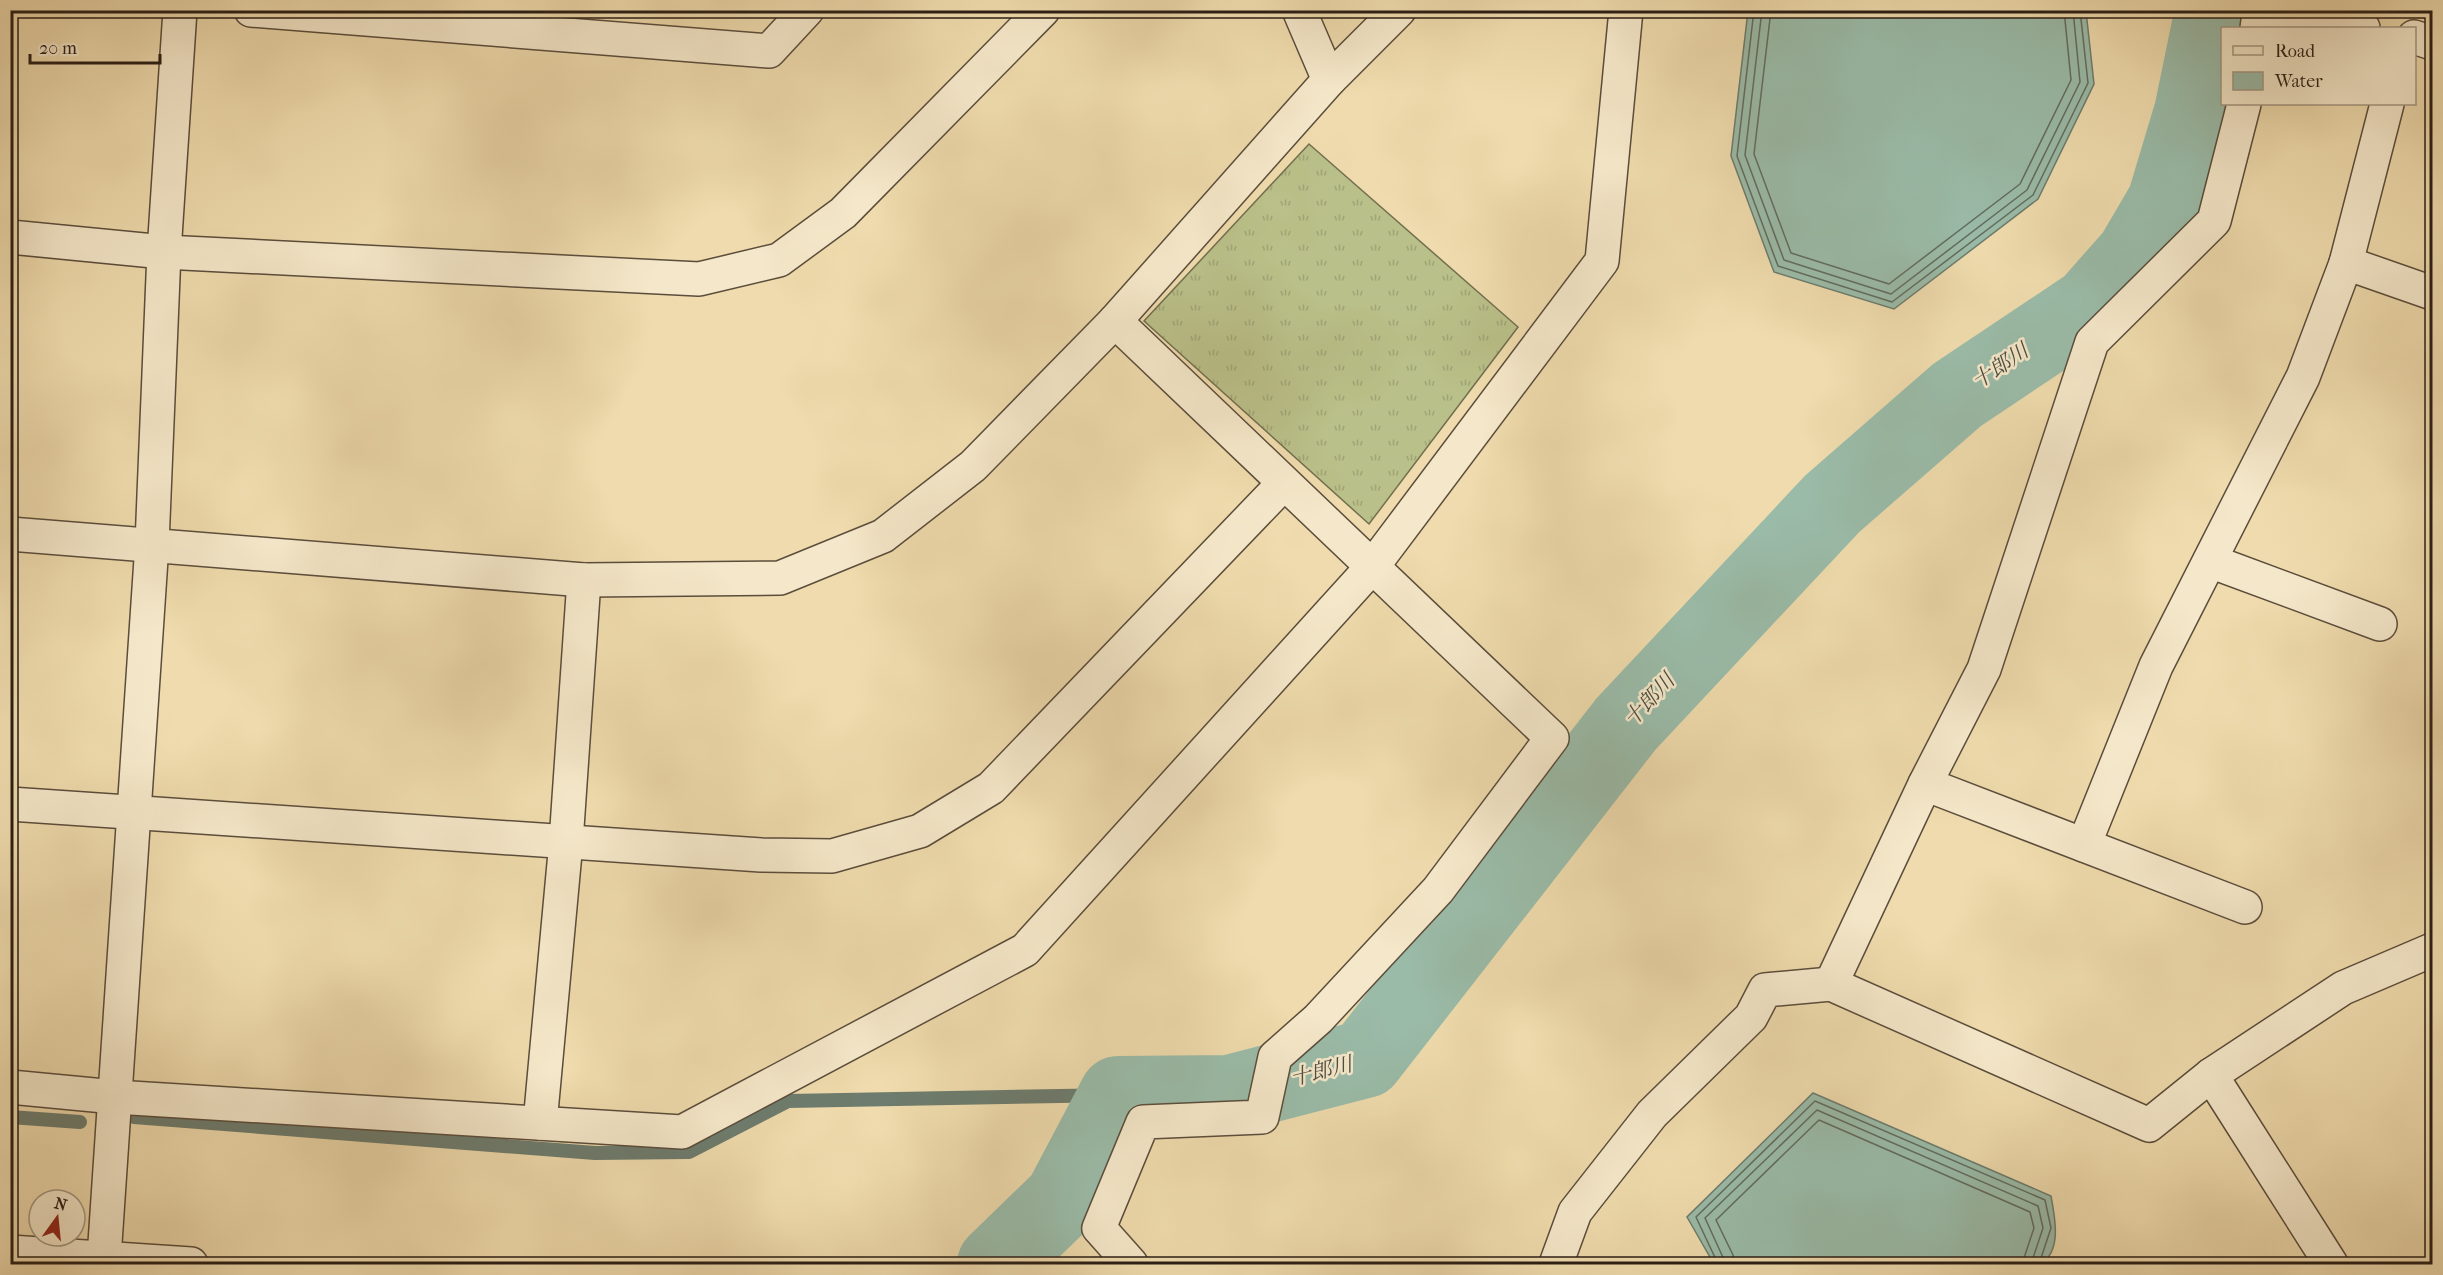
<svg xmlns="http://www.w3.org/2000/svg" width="2443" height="1275" font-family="'IM FELL French Canon','Noto Serif JP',serif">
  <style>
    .grass { fill: url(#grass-tufts); stroke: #726f50; stroke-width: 1.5 }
    .water { fill: #9abba8; stroke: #6d7c6e; stroke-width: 1.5 }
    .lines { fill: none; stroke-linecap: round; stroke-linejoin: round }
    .shore { stroke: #626c5f; stroke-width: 1.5 }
    .stream { stroke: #6d7c6e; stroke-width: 14 }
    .river { stroke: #9abba8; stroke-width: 78 }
    .minor-casing { stroke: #5b4d3c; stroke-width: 36 }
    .tertiary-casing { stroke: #5b4d3c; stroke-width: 36 }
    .minor { stroke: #f5e8ca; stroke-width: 33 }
    .tertiary { stroke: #f5e8ca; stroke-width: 33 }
    .labels { text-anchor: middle; stroke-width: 5; stroke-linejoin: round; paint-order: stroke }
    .water-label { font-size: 21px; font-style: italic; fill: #4c4d42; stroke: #f5e8ca }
  </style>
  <defs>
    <pattern id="grass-tufts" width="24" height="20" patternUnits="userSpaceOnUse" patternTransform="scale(1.5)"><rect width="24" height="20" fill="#bac089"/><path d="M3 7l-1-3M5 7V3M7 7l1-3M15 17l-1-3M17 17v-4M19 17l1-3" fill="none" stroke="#a0a576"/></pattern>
  </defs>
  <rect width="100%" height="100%" fill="#efdbad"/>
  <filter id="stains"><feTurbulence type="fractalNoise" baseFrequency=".00333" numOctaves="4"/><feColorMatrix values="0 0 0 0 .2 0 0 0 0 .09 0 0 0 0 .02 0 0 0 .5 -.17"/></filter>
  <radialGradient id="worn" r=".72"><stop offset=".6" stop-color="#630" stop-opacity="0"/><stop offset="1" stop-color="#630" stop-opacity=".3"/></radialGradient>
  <path class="grass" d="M 1309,144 L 1518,327 L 1369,524 L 1144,321 Z"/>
  <g class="water">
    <path d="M 1748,11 L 2086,11 L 2094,84 L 2038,199 L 1894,309 L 1774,272 L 1731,156 Z"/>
    <path d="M 1813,1093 L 2051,1196 C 2055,1218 2062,1250 2041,1264 L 1714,1264 L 1687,1217 Z"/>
  </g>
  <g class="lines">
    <g class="shore">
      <path d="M 1754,10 L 1737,156 L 1778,266 L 1892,302 L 2033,195 L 2088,83 L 2080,10"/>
      <path d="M 1762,10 L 1745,155 L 1784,260 L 1891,294 L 2027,190 L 2080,82 L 2073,10"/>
      <path d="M 1771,10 L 1754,154 L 1791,253 L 1889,284 L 2020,184 L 2071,80 L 2064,10"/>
      <path d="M 1718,1264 L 1696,1217 L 1815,1101 L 2045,1200 L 2051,1228 L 2039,1264"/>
      <path d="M 1726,1264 L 1705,1218 L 1817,1110 L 2038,1206 L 2043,1228 L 2031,1264"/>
      <path d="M 1735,1264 L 1733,1255 L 1716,1220 L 1819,1120 L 2030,1212 L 2034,1228 L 2022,1264"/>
    </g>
    <g class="stream">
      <path d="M 10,1117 L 80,1122"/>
      <path d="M 134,1117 L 595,1153 L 689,1152 L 788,1101 L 1118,1095"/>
    </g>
    <path class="river" d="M 996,1264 L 1063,1199 L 1118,1095 L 1229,1094 L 1365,1059 L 1626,724 L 1832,504 L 1957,395 L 2090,306 L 2135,255 L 2166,202 L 2193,112 L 2214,10"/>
    <defs>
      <g id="minor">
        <path d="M 251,10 L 769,51 L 807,10"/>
        <path d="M 1299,10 L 1329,80"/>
        <path d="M 2257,28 L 2259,14 L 2363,28"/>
        <path d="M 2414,37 L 2432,43"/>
        <path d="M 2346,263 L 2432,293"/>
        <path d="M 1115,321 L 1552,738 L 1438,890 L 1318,1019 L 1275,1057 L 1262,1117 L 1143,1122 L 1099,1228 L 1131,1264"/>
        <path d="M 10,534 L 584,580 L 780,578 L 883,536 L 973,466 L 1115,321 L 1329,80 L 1399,10"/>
        <path d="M 2210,561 L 2380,624"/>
        <path d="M 1925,784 L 2245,907"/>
        <path d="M 10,804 L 761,855 L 832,856 L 920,831 L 991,788 L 1284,483"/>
        <path d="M 2084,845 L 2156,666 L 2303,377 L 2346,263 L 2387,104"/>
        <path d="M 1831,984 L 1925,784 L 1984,669 L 2092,342 L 2214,221 L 2244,104"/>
        <path d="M 2211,1075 L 2331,1264"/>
        <path d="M 10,1087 L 115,1097 L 682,1132 L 1025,950 L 1372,567 L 1602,261 L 1626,10"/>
        <path d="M 540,1123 L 566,842 L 584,580"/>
        <path d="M 10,1252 L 191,1264"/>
        <path d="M 104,1258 L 152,544 L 164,252 L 180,10"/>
        <path d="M 1556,1264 L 1575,1212 L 1652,1114 L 1751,1017 L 1765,990 L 1831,984 L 2149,1125 L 2211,1075 L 2343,988 L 2432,950"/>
      </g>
      <path id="tertiary" d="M 10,237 L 164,252 L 699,279 L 779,260 L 843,213 L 1043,10"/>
    </defs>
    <use href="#minor" class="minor-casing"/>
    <use href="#tertiary" class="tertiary-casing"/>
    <use href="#minor" class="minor"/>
    <use href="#tertiary" class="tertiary"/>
  </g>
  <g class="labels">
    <g class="water-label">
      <text transform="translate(2000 366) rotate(-34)" y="7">十郎川</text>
      <text transform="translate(1649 700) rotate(-47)" y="7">十郎川</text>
      <text transform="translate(1321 1071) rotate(-14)" y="7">十郎川</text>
    </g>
  </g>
  <rect width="2443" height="1275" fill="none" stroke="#efdbad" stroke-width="36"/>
  <rect x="12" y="12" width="2419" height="1251" fill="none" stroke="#2a1e16" stroke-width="3"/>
  <rect x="18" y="18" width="2407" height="1239" fill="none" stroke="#2a1e16" stroke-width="1.5"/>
  <rect x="2221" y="27" width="195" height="78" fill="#f5e8ca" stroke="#a49782" stroke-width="1.5"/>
  <rect x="2233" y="46" width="30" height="9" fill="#f5e8ca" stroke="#a49782" stroke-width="1.5"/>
  <text x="2275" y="57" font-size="18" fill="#2a1e16">Road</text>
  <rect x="2233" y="72" width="30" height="18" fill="#9abba8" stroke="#a49782" stroke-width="1.5"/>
  <text x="2275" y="87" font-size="18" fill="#2a1e16">Water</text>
  <g transform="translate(57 1218) rotate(15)"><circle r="28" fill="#f5e8ca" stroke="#a49782" stroke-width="1.5"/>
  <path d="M0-4.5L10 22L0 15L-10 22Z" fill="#8f2418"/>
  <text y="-9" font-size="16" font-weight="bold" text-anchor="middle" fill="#2a1e16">N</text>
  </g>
  <path d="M30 54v9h130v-9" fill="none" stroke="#2a1e16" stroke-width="3"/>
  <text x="39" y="54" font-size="18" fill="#2a1e16" stroke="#f5e8ca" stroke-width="4.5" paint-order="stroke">20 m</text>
  <rect width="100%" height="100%" filter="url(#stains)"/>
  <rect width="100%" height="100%" fill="url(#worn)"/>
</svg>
